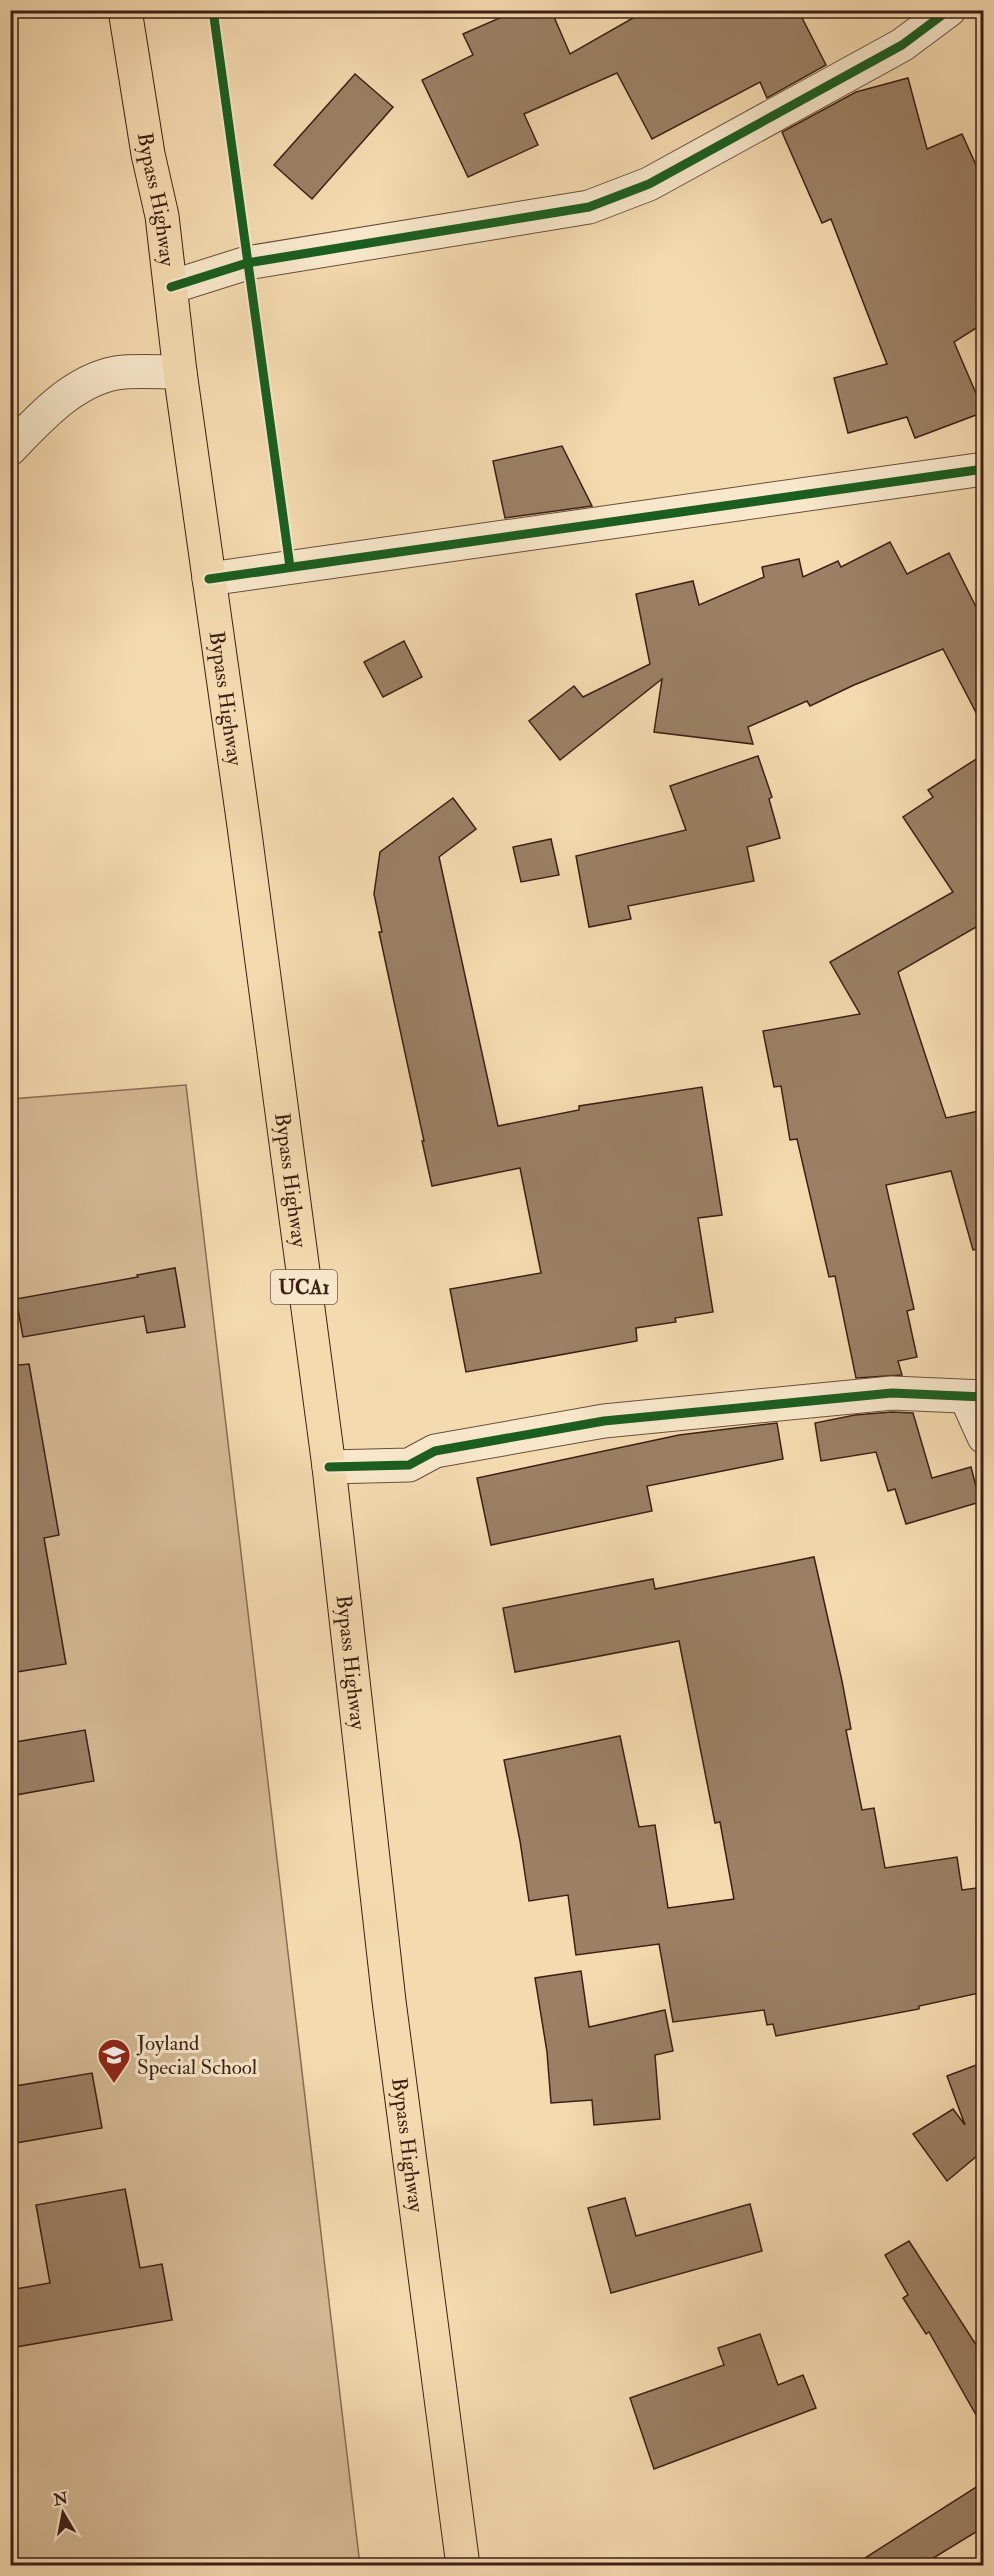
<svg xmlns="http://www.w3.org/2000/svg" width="994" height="2576" font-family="'IM FELL Double Pica',serif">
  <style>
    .green { fill: #d5ba95; stroke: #886c55; stroke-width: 1.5 }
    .building { fill: #9b8065; stroke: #3b1f15; stroke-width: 1.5 }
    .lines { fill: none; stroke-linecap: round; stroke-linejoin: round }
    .minor-casing { stroke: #694e3c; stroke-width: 35 }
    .major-casing { stroke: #3b1f15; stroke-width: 35 }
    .minor { stroke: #f8e7cb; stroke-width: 33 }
    .major { stroke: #f4daaf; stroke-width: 33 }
    .cycleway-casing { stroke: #f8e7cb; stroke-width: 13 }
    .cycleway { stroke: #1b5e20; stroke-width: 9 }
    .labels { text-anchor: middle; stroke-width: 6; stroke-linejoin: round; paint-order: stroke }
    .shield { fill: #f8e7cb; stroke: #745b4c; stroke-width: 1.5 }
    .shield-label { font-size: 20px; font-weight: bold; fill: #3b1f15 }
    .street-label { font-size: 21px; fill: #3b1f15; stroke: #f8e7cb }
    .poi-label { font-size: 21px; fill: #3b1f15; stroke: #f8e7cb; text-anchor: start }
  </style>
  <rect width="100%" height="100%" fill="#f4daaf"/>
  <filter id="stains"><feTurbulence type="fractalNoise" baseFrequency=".00333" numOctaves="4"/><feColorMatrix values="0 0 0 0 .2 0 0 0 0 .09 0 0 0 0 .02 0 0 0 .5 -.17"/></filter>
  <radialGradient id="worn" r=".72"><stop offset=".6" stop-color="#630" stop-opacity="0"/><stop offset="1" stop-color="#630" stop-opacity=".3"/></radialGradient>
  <path class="green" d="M 186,1085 L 360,2565 L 11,2566 L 11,1099 Z"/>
  <g class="building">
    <path d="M 518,10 L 551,10 L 570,54 L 647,10 L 798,10 L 826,65 L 767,98 L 760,82 L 652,139 L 617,73 L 524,114 L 538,145 L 468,177 L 422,80 L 473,55 L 463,34 Z"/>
    <path d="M 355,74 L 393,107 L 312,199 L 274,165 Z"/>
    <path d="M 908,78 L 927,149 L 962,134 L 984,183 L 984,323 L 954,342 L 984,412 L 915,438 L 907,417 L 848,433 L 834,378 L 887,364 L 831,219 L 822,223 L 782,132 L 856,92 Z"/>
    <path d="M 562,446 L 592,506 L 505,518 L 493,461 Z"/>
    <path d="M 890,542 L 907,574 L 949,553 L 984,623 L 984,728 L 943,649 L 854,685 L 810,706 L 807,701 L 748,727 L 753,744 L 654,732 L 662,679 L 560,760 L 529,721 L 574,686 L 583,697 L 650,664 L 636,594 L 693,581 L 699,605 L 764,577 L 762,567 L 799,559 L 803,577 L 838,561 L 841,567 Z"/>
    <path d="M 404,641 L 422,677 L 383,697 L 364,662 Z"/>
    <path d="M 984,754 L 984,939 L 976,927 L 898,972 L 946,1118 L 984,1110 L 984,1248 L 973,1250 L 951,1171 L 886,1185 L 914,1309 L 907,1311 L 917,1357 L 898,1361 L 902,1375 L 856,1378 L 835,1276 L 829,1277 L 797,1139 L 790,1140 L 781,1086 L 774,1087 L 763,1031 L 860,1014 L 830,962 L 953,892 L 903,817 L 933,797 L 928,790 Z"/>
    <path d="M 758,756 L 772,797 L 769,799 L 780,838 L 747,847 L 754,881 L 628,906 L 631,919 L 589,927 L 576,856 L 686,830 L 670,786 Z"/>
    <path d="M 453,798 L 476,829 L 439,857 L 498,1126 L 579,1110 L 579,1106 L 702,1087 L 722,1215 L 698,1218 L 713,1312 L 675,1318 L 676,1322 L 636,1328 L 637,1341 L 466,1372 L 450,1289 L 541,1273 L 520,1168 L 432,1186 L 422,1141 L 424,1141 L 379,932 L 382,932 L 374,894 L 380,852 Z"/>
    <path d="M 551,839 L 559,875 L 521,882 L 513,847 Z"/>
    <path d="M 175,1268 L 185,1327 L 147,1333 L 144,1316 L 23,1337 L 16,1299 L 138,1277 L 137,1275 Z"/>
    <path d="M 29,1364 L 59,1535 L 44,1538 L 66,1664 L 10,1673 L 10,1366 Z"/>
    <path d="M 892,1412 L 913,1413 L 932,1478 L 971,1467 L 980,1502 L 906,1524 L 895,1489 L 888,1491 L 876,1452 L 821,1461 L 815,1423 L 855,1415 Z"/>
    <path d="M 777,1423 L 783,1459 L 647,1486 L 652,1511 L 491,1545 L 477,1478 L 679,1435 Z"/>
    <path d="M 814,1557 L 842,1681 L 851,1729 L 846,1730 L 862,1810 L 874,1808 L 885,1868 L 957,1857 L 962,1890 L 984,1887 L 984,1992 L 919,2006 L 919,2009 L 776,2036 L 773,2024 L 767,2025 L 764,2010 L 673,2022 L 659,1944 L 576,1955 L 568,1895 L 529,1901 L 520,1841 L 504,1760 L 620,1736 L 639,1827 L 655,1825 L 668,1908 L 734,1899 L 720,1822 L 715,1823 L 679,1641 L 515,1672 L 503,1608 L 653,1579 L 655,1589 Z"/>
    <path d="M 85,1730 L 94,1781 L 10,1796 L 10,1743 Z"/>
    <path d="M 581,1971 L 589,2027 L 665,2010 L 673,2051 L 655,2055 L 660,2119 L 594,2125 L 592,2100 L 551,2103 L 547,2052 L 535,1978 Z"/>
    <path d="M 984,2062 L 984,2164 L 981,2165 L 977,2156 L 947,2181 L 913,2134 L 953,2109 L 965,2125 L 947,2076 Z"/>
    <path d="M 92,2073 L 102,2128 L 10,2144 L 10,2087 Z"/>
    <path d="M 125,2189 L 140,2268 L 162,2264 L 172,2320 L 10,2348 L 10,2290 L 50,2283 L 36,2205 Z"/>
    <path d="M 625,2198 L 636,2236 L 750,2204 L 762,2251 L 611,2293 L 588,2208 Z"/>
    <path d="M 909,2241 L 984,2357 L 984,2429 L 929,2332 L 926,2334 L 903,2298 L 908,2295 L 885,2255 Z"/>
    <path d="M 760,2334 L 778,2385 L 803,2375 L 816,2408 L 654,2469 L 630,2398 L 724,2365 L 718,2348 Z"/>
    <path d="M 984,2482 L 984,2527 L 922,2565 L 854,2565 Z"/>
  </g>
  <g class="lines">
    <defs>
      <g id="minor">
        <path d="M 171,287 L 247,263 L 589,207 L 649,184 L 902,45 L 949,10"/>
        <path d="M 10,449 C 41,417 77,376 124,372 C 142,371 161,372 180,372"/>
        <path d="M 209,579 L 984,469"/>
        <path d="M 966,1397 L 984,1437"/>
        <path d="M 329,1467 L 409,1465 L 435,1451 L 604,1421 L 892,1393 L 984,1397"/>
      </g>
      <g id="major">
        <path id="s1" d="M 125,10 L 148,154 L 162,216 L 180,372 L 244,826 L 329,1467 L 389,2001 L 463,2566"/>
      </g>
    </defs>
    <use href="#minor" class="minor-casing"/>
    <use href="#major" class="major-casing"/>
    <use href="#minor" class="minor"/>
    <use href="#major" class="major"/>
    <defs>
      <g id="cycleway">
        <path d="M 213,10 L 290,567"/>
        <path d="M 171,287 L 247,263 L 589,207 L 649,184 L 902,45 L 949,10"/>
        <path d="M 209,579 L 984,469"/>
        <path d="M 329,1467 L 409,1465 L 435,1451 L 604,1421 L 892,1393 L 984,1397"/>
      </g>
    </defs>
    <use href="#cycleway" class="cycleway-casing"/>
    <use href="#cycleway" class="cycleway"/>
  </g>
  <defs>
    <symbol id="school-pin" viewBox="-11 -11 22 30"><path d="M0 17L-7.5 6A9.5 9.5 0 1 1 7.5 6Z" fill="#8f2418" stroke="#f8e7cb"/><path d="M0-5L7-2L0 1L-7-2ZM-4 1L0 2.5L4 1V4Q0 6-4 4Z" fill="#fff"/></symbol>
  </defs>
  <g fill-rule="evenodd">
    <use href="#school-pin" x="95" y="2036" width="38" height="52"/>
  </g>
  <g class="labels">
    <rect class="shield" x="271" y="1270" width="66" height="34" rx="4.5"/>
    <g class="shield-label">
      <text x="304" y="1294">UCA1</text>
    </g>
    <g class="street-label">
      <text dy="7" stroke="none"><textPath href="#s1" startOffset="192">Bypass Highway</textPath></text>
      <text dy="7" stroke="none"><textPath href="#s1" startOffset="696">Bypass Highway</textPath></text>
      <text dy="7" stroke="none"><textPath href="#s1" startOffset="1182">Bypass Highway</textPath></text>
      <text dy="7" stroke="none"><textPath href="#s1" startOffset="1668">Bypass Highway</textPath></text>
      <text dy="7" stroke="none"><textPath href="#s1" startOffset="2154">Bypass Highway</textPath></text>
    </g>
    <g class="poi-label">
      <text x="137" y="2050">Joyland<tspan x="137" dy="24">Special School</tspan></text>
    </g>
  </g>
  <rect width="994" height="2576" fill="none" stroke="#f4daaf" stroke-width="36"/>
  <rect x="12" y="12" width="970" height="2552" fill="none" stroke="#3b1f15" stroke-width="3"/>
  <rect x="18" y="18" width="958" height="2540" fill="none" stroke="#3b1f15" stroke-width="1.5"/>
  <g transform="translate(63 2513) rotate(350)" stroke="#f8e7cb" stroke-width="4.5" paint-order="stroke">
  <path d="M0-4.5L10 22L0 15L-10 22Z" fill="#3b1f15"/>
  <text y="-9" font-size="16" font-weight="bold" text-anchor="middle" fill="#3b1f15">N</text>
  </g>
  <rect width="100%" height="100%" filter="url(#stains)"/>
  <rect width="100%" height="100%" fill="url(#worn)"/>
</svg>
